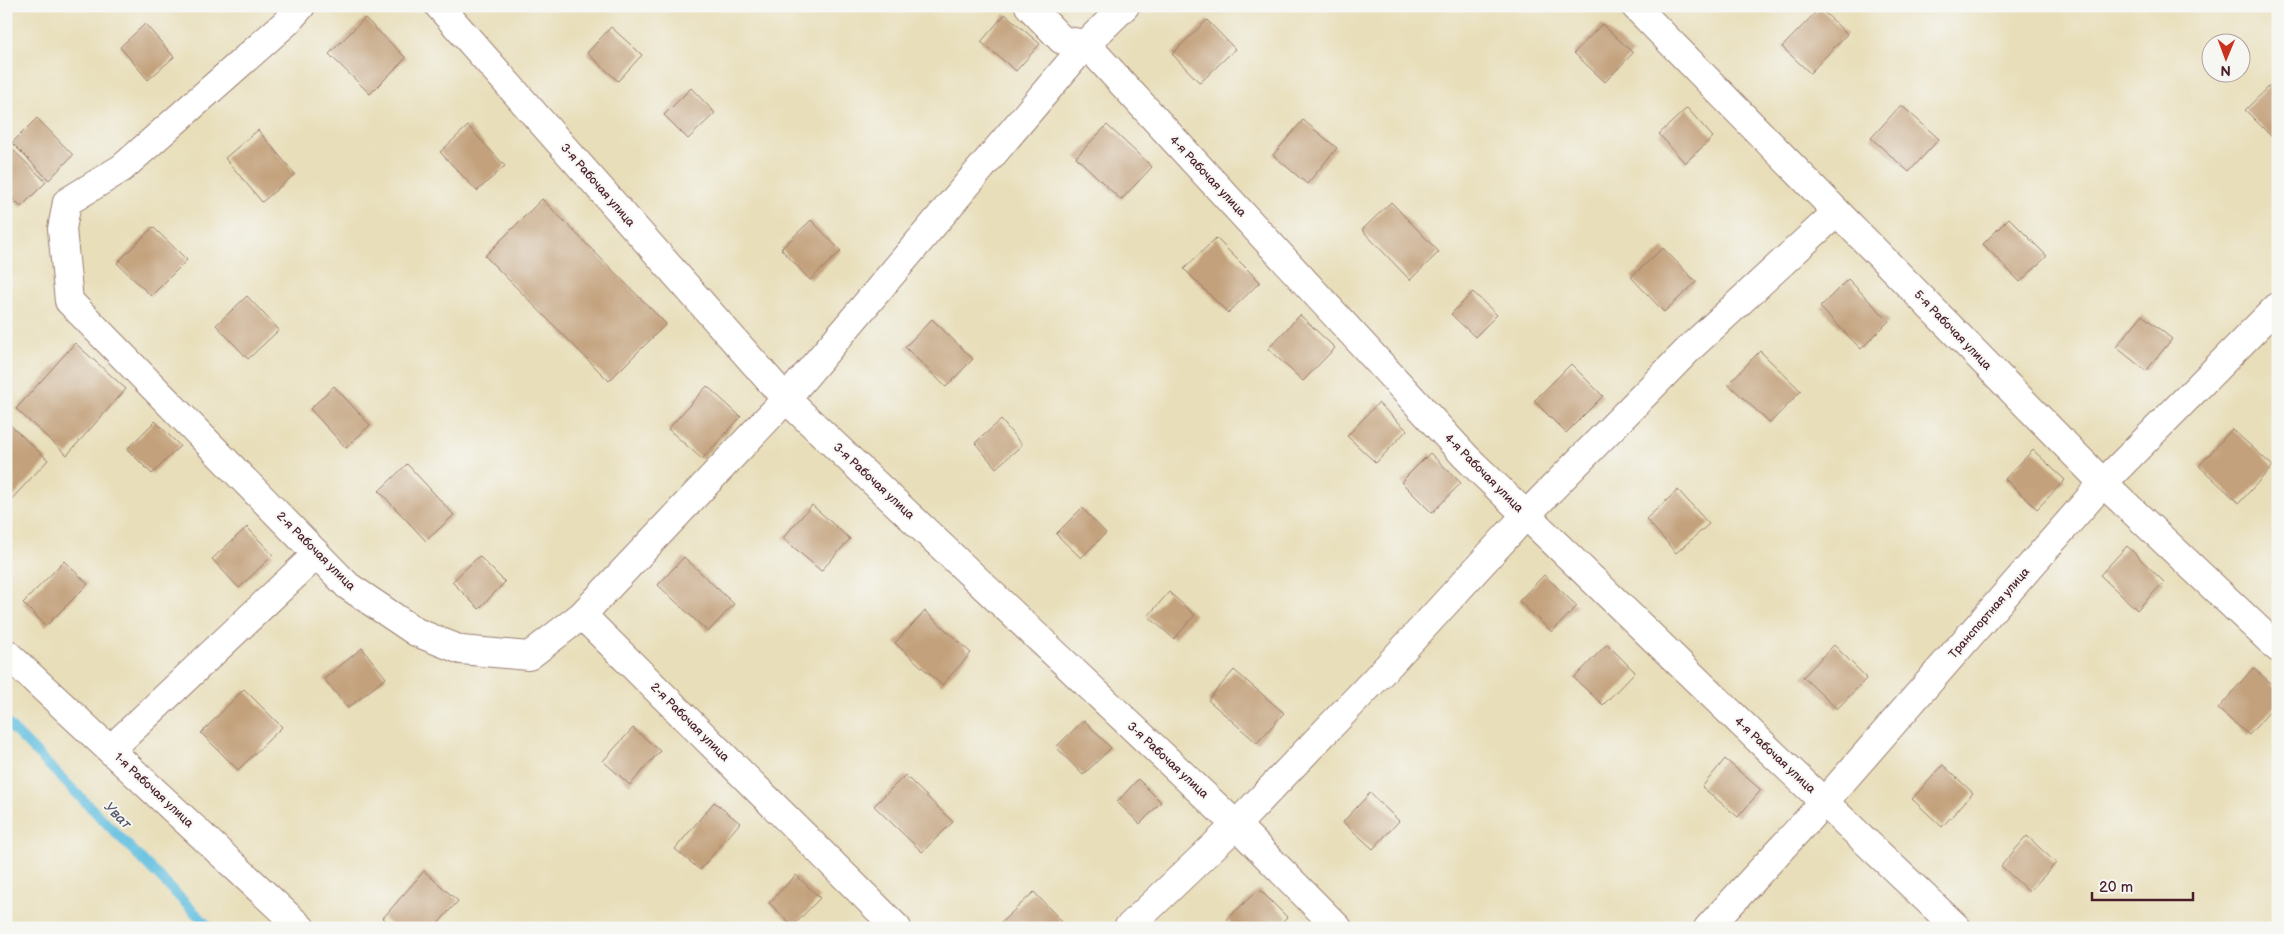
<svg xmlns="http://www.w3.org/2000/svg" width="2284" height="934" font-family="'Balsamiq Sans',sans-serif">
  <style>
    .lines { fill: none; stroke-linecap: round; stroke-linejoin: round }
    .stream { stroke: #62bfe0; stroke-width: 10 }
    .building { fill: #c3a17c }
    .minor-casing { stroke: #997e72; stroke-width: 30 }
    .minor { stroke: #fff; stroke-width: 28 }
    .labels { text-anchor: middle; stroke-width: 4; stroke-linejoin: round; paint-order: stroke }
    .street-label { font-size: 12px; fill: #4a1f2b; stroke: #f6f6f2 }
    .water-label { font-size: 14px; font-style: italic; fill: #52576a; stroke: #f6f6f2 }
  </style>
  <rect width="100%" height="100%" fill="#f6f6f2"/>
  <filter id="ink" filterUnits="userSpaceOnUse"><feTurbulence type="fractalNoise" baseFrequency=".02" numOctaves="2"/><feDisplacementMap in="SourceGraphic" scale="10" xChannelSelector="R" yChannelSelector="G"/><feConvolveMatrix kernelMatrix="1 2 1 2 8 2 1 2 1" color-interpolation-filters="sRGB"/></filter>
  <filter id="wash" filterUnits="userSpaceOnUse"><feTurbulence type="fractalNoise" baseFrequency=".0096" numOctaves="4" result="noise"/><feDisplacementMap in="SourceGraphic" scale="20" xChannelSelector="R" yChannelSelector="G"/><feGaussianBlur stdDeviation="1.12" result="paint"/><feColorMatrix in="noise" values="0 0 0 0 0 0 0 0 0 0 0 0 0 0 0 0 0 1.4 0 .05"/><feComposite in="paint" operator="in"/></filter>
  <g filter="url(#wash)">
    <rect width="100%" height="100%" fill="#e8deb9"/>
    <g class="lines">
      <path class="stream" d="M 6,722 L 210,928"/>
    </g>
    <g id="blocks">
      <g class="building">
        <path d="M 1820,8 L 1847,34 L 1810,73 L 1782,47 Z"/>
        <path d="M 1005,14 L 1040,44 L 1016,71 L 981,42 Z"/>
        <path d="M 365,18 L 406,58 L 370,94 L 329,54 Z"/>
        <path d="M 1207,20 L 1235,49 L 1200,83 L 1172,54 Z"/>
        <path d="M 145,24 L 174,57 L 148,80 L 120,47 Z"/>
        <path d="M 1602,24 L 1633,53 L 1605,82 L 1574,53 Z"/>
        <path d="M 611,27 L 642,55 L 618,81 L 587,53 Z"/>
        <path d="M 2278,78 L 2278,143 L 2245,110 Z"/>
        <path d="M 691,88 L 715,113 L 688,139 L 664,115 Z"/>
        <path d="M 1901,105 L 1939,139 L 1909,172 L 1871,138 Z"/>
        <path d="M 1687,108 L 1713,137 L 1685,163 L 1659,134 Z"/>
        <path d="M 37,118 L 73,155 L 49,180 L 12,143 Z"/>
        <path d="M 1303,120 L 1337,148 L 1307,184 L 1273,155 Z"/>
        <path d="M 1107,125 L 1152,167 L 1121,200 L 1076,157 Z"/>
        <path d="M 468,126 L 505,166 L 477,191 L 440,152 Z"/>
        <path d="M 258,130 L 295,174 L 262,202 L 225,158 Z"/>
        <path d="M 9,146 L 46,182 L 21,207 L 6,192 L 6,149 Z"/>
        <path d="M 542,199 L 666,324 L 609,381 L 485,256 Z"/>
        <path d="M 1391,202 L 1439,252 L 1410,280 L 1362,230 Z"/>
        <path d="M 2009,218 L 2047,256 L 2020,282 L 1983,244 Z"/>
        <path d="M 811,220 L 841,251 L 810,280 L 781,249 Z"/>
        <path d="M 153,227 L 187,260 L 151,296 L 117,263 Z"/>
        <path d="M 1216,238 L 1260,282 L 1228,313 L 1184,269 Z"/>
        <path d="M 1663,248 L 1696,282 L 1664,312 L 1631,277 Z"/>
        <path d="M 1848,279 L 1889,321 L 1861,349 L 1820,307 Z"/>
        <path d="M 1473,292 L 1497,315 L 1475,337 L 1451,314 Z"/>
        <path d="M 247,296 L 279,330 L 248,359 L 216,325 Z"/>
        <path d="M 1300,315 L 1335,348 L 1303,381 L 1268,349 Z"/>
        <path d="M 2142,315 L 2172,339 L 2146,371 L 2116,347 Z"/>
        <path d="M 932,319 L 973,359 L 946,387 L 905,347 Z"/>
        <path d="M 75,343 L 126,389 L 67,455 L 16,409 Z"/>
        <path d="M 1760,351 L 1801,391 L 1770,423 L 1728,384 Z"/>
        <path d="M 1571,364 L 1603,396 L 1566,433 L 1534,401 Z"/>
        <path d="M 334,386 L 370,425 L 346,448 L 310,409 Z"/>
        <path d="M 707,386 L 741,417 L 702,459 L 668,429 Z"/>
        <path d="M 1378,403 L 1407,430 L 1376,463 L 1347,436 Z"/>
        <path d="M 1001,420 L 1022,445 L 996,468 L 975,443 Z"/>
        <path d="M 155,421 L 180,446 L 152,474 L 127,449 Z"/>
        <path d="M 8,423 L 48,460 L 6,505 L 6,424 Z"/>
        <path d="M 2232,429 L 2273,466 L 2239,503 L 2199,466 Z"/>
        <path d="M 2033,450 L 2065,480 L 2037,509 L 2005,479 Z"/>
        <path d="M 1430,453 L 1461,483 L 1432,513 L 1401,482 Z"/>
        <path d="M 407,464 L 454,515 L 426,541 L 379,491 Z"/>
        <path d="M 1678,490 L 1709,524 L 1676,553 L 1646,519 Z"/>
        <path d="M 812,505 L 850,539 L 821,571 L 783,538 Z"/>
        <path d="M 1082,508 L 1106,533 L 1081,558 L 1056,534 Z"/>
        <path d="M 247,527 L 273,555 L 239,588 L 212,559 Z"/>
        <path d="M 2127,546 L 2164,582 L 2137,610 L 2100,575 Z"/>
        <path d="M 479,556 L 505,582 L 479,609 L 452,582 Z"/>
        <path d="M 684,557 L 734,604 L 708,632 L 658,585 Z"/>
        <path d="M 64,561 L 88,584 L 46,626 L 23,603 Z"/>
        <path d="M 1544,575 L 1577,606 L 1552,632 L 1519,601 Z"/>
        <path d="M 1169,592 L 1195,615 L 1174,639 L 1148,616 Z"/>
        <path d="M 925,611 L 971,653 L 942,685 L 895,643 Z"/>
        <path d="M 1607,644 L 1635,672 L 1603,705 L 1574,678 Z"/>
        <path d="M 1834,645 L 1867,678 L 1837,709 L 1803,677 Z"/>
        <path d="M 362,648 L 386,678 L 348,708 L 324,679 Z"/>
        <path d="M 2253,668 L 2278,689 L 2278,702 L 2249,735 L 2218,709 Z"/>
        <path d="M 1234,670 L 1284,713 L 1257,743 L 1208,700 Z"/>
        <path d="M 244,689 L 282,727 L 238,770 L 201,733 Z"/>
        <path d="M 1084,720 L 1111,748 L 1083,775 L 1056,747 Z"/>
        <path d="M 633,728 L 660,751 L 630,785 L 603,761 Z"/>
        <path d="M 1725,759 L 1761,790 L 1738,817 L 1702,787 Z"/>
        <path d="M 1943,765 L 1973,793 L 1942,827 L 1912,799 Z"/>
        <path d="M 905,775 L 953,822 L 922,852 L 874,806 Z"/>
        <path d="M 1138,779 L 1161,802 L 1140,824 L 1117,802 Z"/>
        <path d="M 1370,793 L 1399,821 L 1373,849 L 1343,822 Z"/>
        <path d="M 714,802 L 740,823 L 700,870 L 675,849 Z"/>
        <path d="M 2027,836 L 2056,863 L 2029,892 L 2001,866 Z"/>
        <path d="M 424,871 L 458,901 L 434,928 L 394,928 L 383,918 Z"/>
        <path d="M 796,875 L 820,898 L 793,926 L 769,903 Z"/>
        <path d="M 1259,889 L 1287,917 L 1276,928 L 1235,928 L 1227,919 Z"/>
        <path d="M 1034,892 L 1066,926 L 995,928 Z"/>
        <path d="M 2119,923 L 2124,928 L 2114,928 Z"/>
      </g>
    </g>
  </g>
  <g filter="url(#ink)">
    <use href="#blocks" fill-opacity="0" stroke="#997e72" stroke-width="1"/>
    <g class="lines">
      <defs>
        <g id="minor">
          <path d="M 301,6 L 287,22 L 122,168 L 67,202 L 62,229 L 69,301 L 348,586 L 416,632 L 461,650 L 529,656 L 582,615 L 897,928"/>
          <path d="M 439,6 L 786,399 L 1236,825 L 1338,928"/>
          <path d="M 1029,6 L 1062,40 L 1086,44 L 1466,457 L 1766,747 L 1957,928"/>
          <path d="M 1635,6 L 2103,483 L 2278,648"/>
          <path d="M 582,615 L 786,399 L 1086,44 L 1125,6"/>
          <path d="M 6,653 L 301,928"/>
          <path d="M 111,749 L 317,554"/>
          <path d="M 1128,928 L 1236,825 L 1387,667 L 1526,515 L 1691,347 L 1837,212"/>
          <path d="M 1708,928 L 1825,801 L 2103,483 L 2278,306"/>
        </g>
      </defs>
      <use href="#minor" class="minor-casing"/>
      <use href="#minor" class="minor"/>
    </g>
  </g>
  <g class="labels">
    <g class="street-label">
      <text transform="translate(1208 176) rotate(47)" y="4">4-я Рабочая улица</text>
      <text transform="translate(598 185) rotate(49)" y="4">3-я Рабочая улица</text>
      <text transform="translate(1953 330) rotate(46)" y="4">5-я Рабочая улица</text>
      <text transform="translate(1484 473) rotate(45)" y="4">4-я Рабочая улица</text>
      <text transform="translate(874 481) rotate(43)" y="4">3-я Рабочая улица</text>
      <text transform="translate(316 551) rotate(45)" y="4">2-я Рабочая улица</text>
      <text transform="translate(1989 613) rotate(-49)" y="4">Транспортная улица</text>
      <text transform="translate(690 722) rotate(45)" y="4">2-я Рабочая улица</text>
      <text transform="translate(1775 755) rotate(43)" y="4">4-я Рабочая улица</text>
      <text transform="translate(1168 760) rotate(43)" y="4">3-я Рабочая улица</text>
      <text transform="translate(154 790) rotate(43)" y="4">1-я Рабочая улица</text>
    </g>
    <g class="water-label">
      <text transform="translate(118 815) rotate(45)" y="5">Уват</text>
    </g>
  </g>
  <rect width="2284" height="934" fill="none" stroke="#f6f6f2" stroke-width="25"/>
  <g transform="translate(2226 58) rotate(181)"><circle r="24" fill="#f6f6f2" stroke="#b1a0a2"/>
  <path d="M0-4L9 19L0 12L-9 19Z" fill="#c8321e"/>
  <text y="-8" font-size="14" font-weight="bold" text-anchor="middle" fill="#4a1f2b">N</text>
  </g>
  <path d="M2092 892v8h101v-8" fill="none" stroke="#4a1f2b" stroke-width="2.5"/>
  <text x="2099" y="892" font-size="15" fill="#4a1f2b" stroke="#f6f6f2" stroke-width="4" paint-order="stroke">20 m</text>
</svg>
